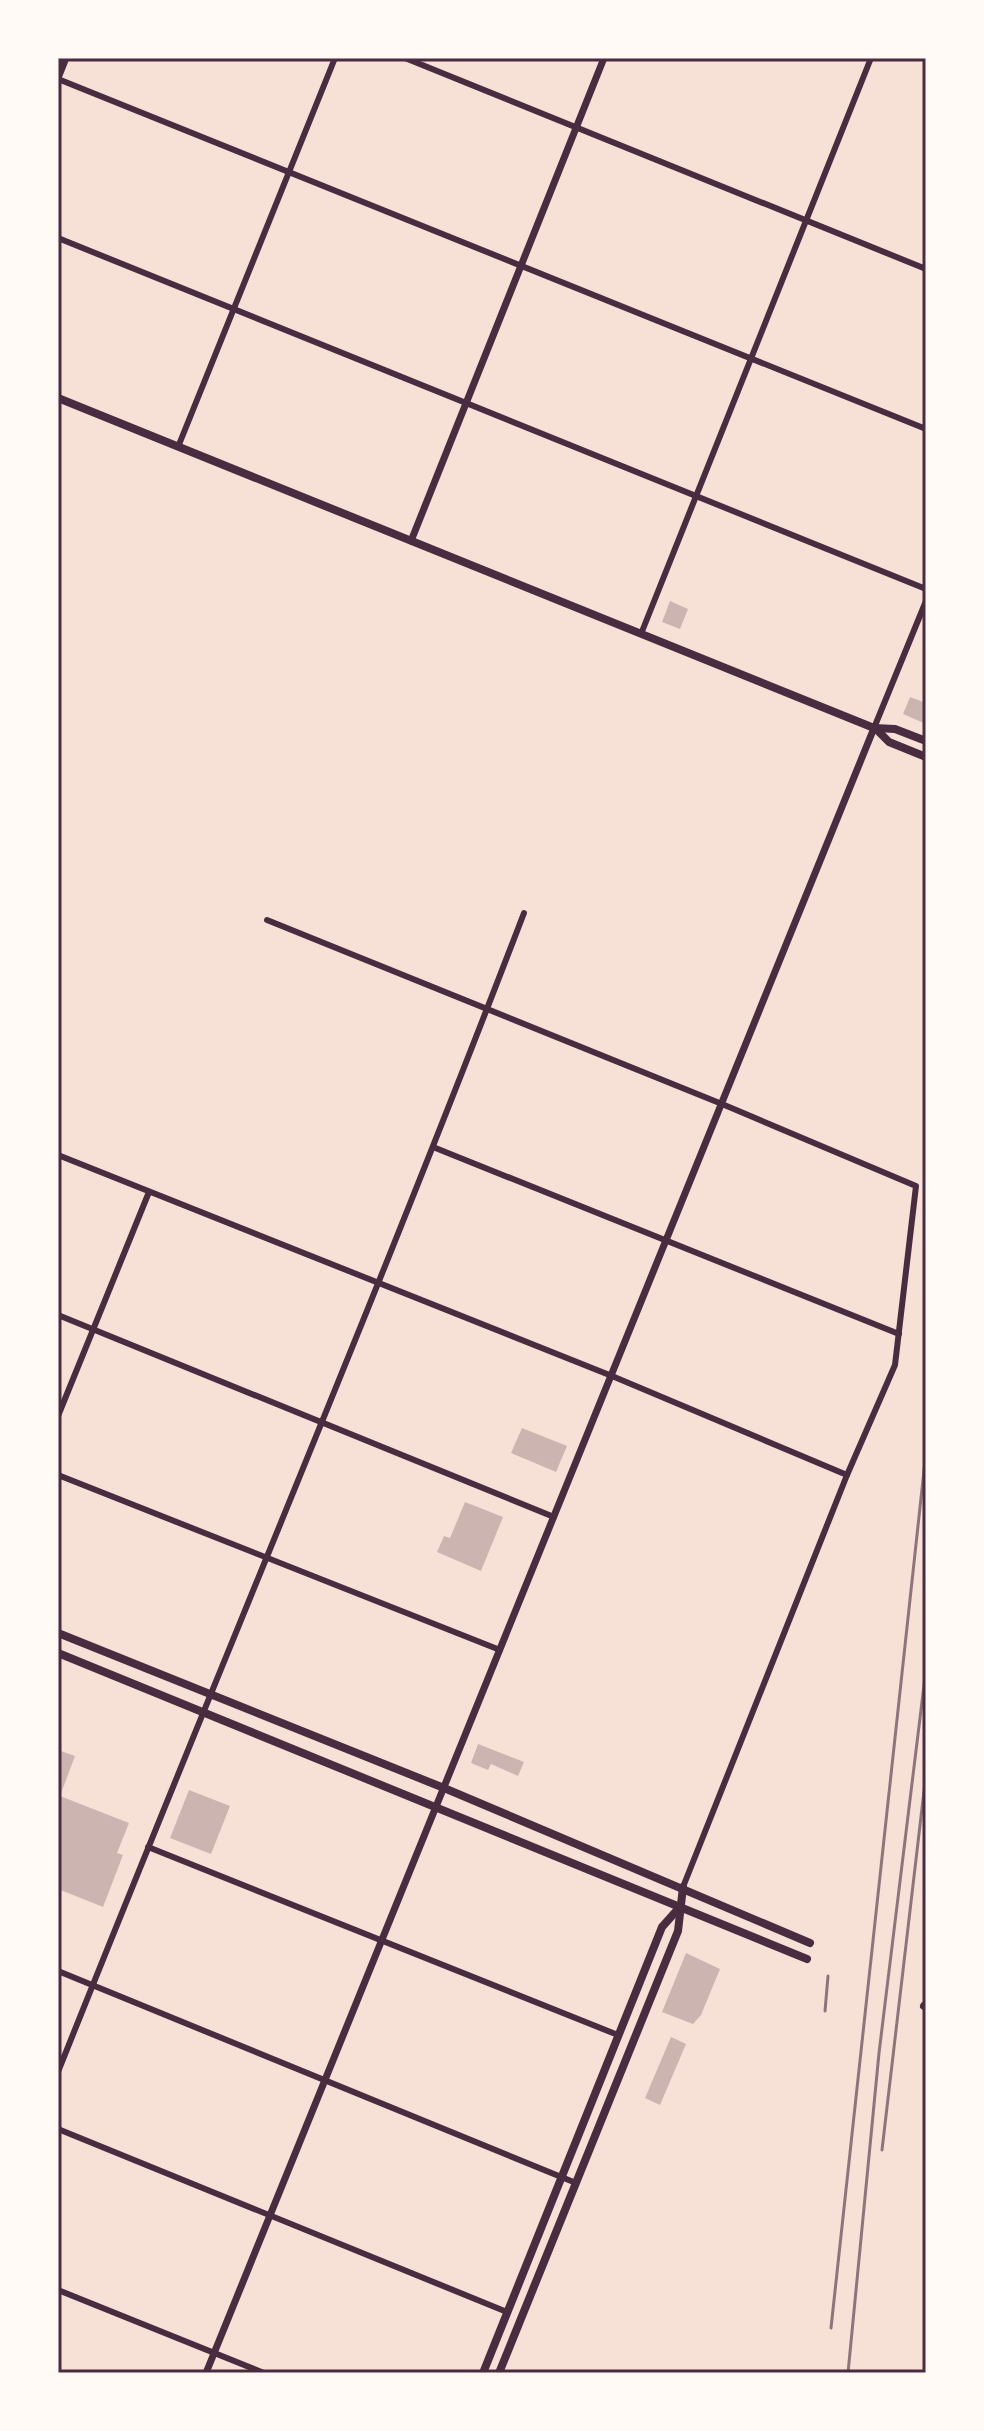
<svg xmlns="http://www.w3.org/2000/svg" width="984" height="2431" font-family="'PT Sans Narrow',sans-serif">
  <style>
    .building { fill: #ccb4b1 }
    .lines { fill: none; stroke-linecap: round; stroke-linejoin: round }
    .minor { stroke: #4a2c40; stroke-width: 6 }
    .tertiary { stroke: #4a2c40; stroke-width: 7 }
    .secondary { stroke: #4a2c40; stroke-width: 8 }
    .rail { stroke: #8f747c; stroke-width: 3 }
    .neatline { fill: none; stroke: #4a2c40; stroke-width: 3 }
  </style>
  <rect width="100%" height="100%" fill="#f7e1d7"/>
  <g class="building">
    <path d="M 670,601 L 688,609 L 680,629 L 662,622 Z"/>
    <path d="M 910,697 L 926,703 L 926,724 L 903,714 Z"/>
    <path d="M 522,1428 L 567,1446 L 556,1472 L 511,1453 Z"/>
    <path d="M 465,1502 L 503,1517 L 481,1571 L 437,1552 L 444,1536 L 450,1538 Z"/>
    <path d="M 478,1744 L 524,1762 L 518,1776 L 491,1764 L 488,1770 L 471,1763 Z"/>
    <path d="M 58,1750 L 75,1756 L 60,1796 L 129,1823 L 117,1853 L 123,1855 L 103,1907 L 58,1889 Z"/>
    <path d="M 189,1790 L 230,1806 L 211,1854 L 170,1838 Z"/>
    <path d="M 686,1953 L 720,1969 L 701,2015 L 693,2024 L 662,2012 Z"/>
    <path d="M 671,2037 L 686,2044 L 660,2105 L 645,2098 Z"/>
  </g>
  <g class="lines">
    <g class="minor">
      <path d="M 405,58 L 926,269"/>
      <path d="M 58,79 L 926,429"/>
      <path d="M 58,238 L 926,589"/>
      <path d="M 178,447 L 335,58"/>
      <path d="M 641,634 L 871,58"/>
      <path d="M 874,728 L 926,601"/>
      <path d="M 267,920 L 722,1104 L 916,1186 L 895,1365 L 847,1475 L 683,1887"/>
      <path d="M 433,1147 L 899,1334"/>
      <path d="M 58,1155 L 612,1376 L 847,1475"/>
      <path d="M 58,1315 L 554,1517"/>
      <path d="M 58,1416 L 149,1192"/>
      <path d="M 58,1475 L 500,1650"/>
      <path d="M 148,1847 L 618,2035"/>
      <path d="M 58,1971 L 576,2183"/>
      <path d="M 58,2072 C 212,1685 375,1302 524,913"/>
      <path d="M 58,2129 L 507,2312"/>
      <path d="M 58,2290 L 264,2373"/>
    </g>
    <g class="tertiary">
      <path d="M 58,78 L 66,58"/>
      <path d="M 411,541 L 604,58"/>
      <path d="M 206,2373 L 874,728"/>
    </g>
    <g class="secondary">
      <path d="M 58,398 L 874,728 L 895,729 L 926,741"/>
      <path d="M 875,728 L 889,742 L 926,757"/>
      <path d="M 58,1633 L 444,1788 L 810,1943"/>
      <path d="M 58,1653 L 807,1959"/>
      <path d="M 924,2006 L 926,2007"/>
      <path d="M 483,2373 L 662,1927 L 679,1908"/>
      <path d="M 499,2373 L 678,1931 L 683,1887"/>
    </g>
    <g class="rail">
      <path d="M 825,2011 L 828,1976"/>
      <path d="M 882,2150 L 926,1774"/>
      <path d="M 831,2328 L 926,1452"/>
      <path d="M 848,2373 L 879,2053 L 926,1669"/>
    </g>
  </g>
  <rect width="984" height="2431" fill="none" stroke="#fffaf5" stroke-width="120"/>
  <rect x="60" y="60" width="864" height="2311" class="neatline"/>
</svg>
